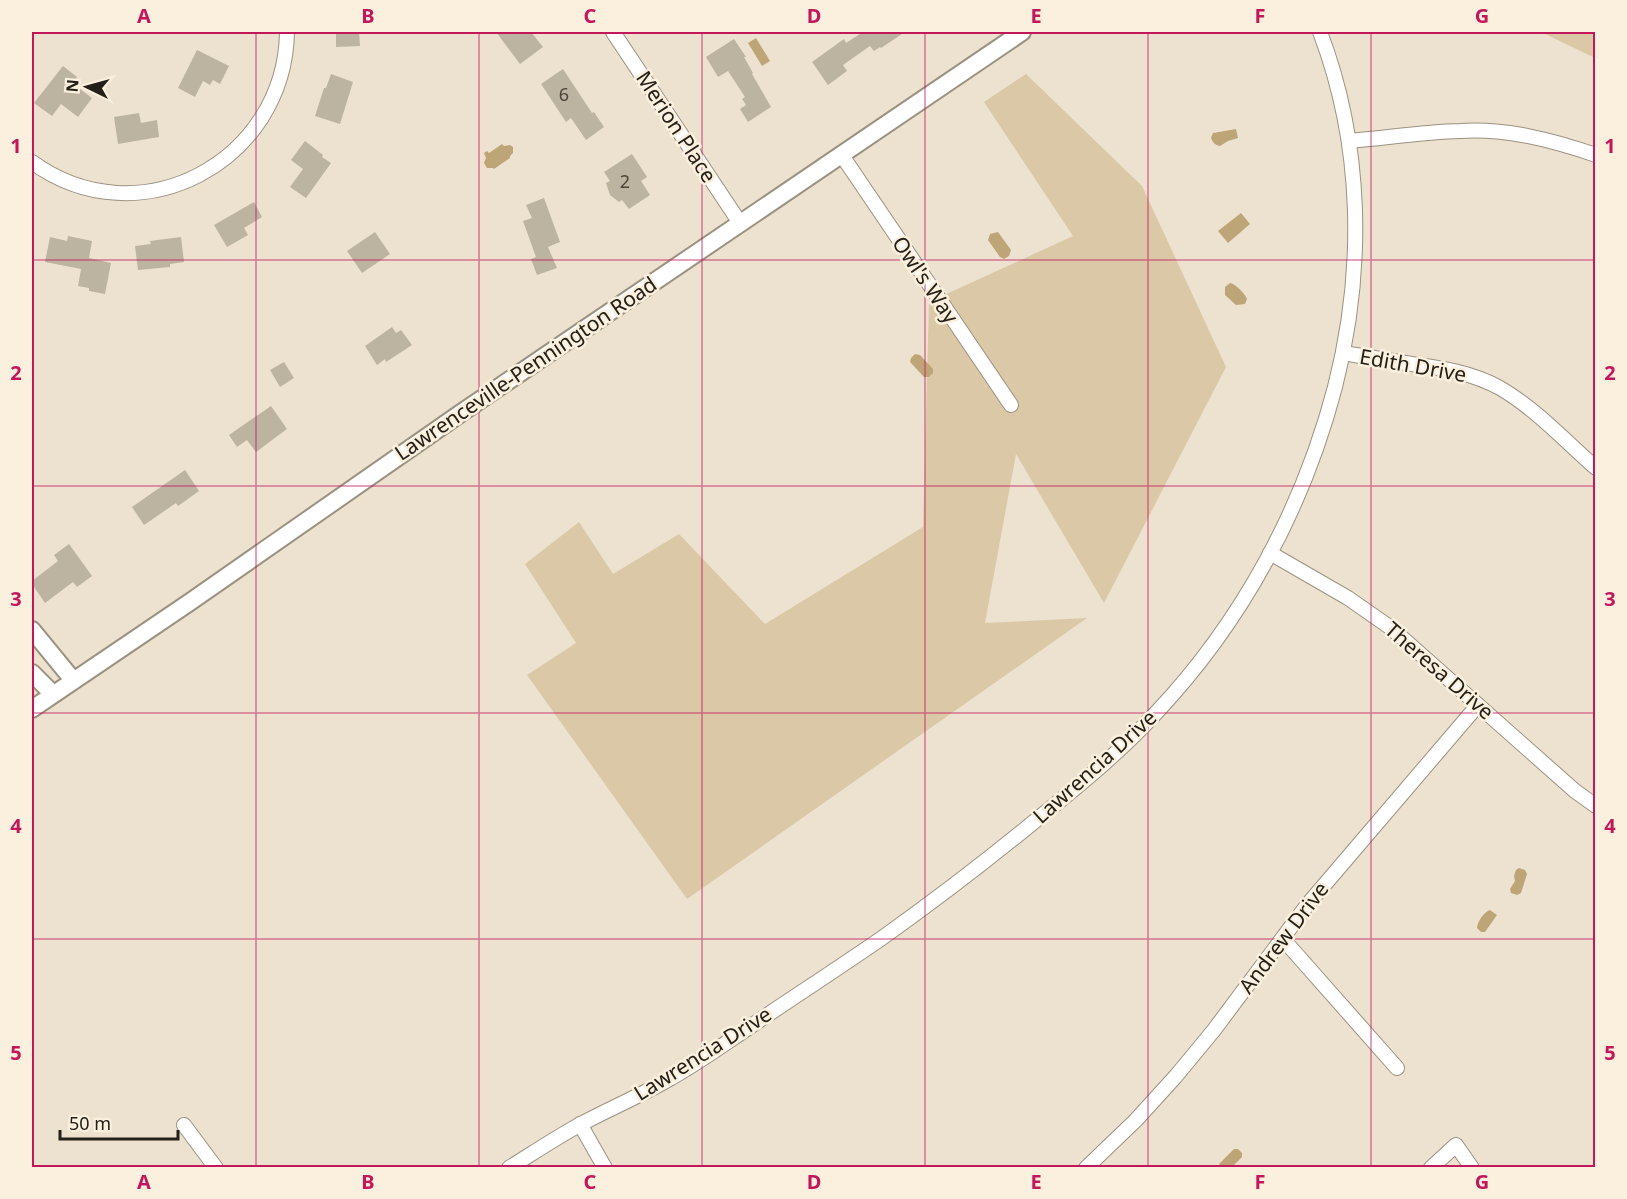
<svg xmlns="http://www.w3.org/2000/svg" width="1627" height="1199" font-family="'Noto Sans',sans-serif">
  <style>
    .green { fill: #dbc8a7 }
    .water { fill: #bea578 }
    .building { fill: #bdb3a1 }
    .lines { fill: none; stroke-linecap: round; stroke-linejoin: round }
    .minor-casing { stroke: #9b9180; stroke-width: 16 }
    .tertiary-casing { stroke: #9b9180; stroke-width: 20 }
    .minor { stroke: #fff; stroke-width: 14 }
    .tertiary { stroke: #fff; stroke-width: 16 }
    .grid { fill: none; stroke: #c2185b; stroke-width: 1.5; stroke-opacity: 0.55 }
    .labels { text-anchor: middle; stroke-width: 5; stroke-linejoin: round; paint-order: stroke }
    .number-label { font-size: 18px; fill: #4a453b }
    .street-label { font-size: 21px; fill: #242019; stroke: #faf0dd }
    .neatline { fill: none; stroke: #c2185b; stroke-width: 2 }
    .grid-label { font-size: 20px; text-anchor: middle; font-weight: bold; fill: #c2185b }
  </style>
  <rect width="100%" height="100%" fill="#ede2d0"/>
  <g class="green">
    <path d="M 1541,32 L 1595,32 L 1595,58 Z"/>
    <path d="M 1026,74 L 1142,186 L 1226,367 L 1104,603 L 1016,454 L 985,623 L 1087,618 L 687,899 L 527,675 L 576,643 L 525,564 L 579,522 L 613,574 L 679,534 L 765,624 L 923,527 L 929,302 L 1073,236 L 984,102 Z"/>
  </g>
  <g class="water">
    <path d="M 756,38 L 770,61 L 762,66 L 748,43 Z"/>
    <path d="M 1236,129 L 1238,138 L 1228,141 L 1220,146 C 1215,145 1213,143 1211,138 L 1213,133 Z"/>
    <path d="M 502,144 L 504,146 L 510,145 L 513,147 L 513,153 L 510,156 L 510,158 L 494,169 L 493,168 L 487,168 L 484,163 L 486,158 L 484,153 L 487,151 L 489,153 Z"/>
    <path d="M 1241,213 L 1250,224 L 1228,243 L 1218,231 Z"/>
    <path d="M 998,232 L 1011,250 L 1009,256 L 1004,259 L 1000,257 L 988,240 L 990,234 Z"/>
    <path d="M 1230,283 C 1236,284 1245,294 1247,299 L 1245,304 L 1236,305 L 1225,295 L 1225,287 Z"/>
    <path d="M 915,354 L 920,355 L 933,369 L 933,373 L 929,377 L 924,377 L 910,362 L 911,358 Z"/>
    <path d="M 1519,868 L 1525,870 L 1527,874 L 1521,893 L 1517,895 L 1511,893 L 1510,889 L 1515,881 L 1514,876 L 1516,870 Z"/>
    <path d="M 1490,910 L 1497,915 L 1485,932 L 1481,932 L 1477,928 C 1477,922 1484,912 1490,910 Z"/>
    <path d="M 1234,1149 L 1238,1149 L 1242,1153 L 1242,1157 L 1232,1167 L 1222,1167 L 1219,1164 Z"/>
  </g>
  <g class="building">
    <path d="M 336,32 L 359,32 L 360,46 L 336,47 Z"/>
    <path d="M 496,32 L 531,32 L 543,47 L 520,64 Z"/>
    <path d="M 863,32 L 905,32 L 881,48 L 880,47 L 874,51 L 870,46 L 843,65 L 847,71 L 828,85 L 812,62 L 844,39 L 846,43 Z"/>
    <path d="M 734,39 L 746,57 L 744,57 L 753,73 L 752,74 L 771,107 L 748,122 L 740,109 L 746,105 L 742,99 L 745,97 L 728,71 L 718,77 L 706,57 Z"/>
    <path d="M 197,50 L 229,66 L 220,84 L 213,80 L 210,85 L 203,81 L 195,97 L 178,88 Z"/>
    <path d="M 63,66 L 77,77 L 72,83 L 92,98 L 78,117 L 61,104 L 52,116 L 34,103 Z"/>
    <path d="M 563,69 L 592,113 L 594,112 L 604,127 L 586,140 L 571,118 L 566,122 L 541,84 Z"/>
    <path d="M 331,74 L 353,82 L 340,124 L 315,116 L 324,88 L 326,88 Z"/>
    <path d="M 139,113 L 141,123 L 157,120 L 159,137 L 118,144 L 114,117 Z"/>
    <path d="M 305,141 L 323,155 L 322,157 L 331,163 L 306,198 L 290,187 L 303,169 L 291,160 Z"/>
    <path d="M 632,154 L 647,177 L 641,181 L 650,195 L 629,209 L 622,200 L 619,202 L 610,195 L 606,183 L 610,181 L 604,172 Z"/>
    <path d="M 544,198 L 560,242 L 548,247 L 557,268 L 537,275 L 531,259 L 536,257 L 523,221 L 532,218 L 526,205 Z"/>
    <path d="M 254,202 L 262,217 L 244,228 L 248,235 L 227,247 L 214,225 Z"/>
    <path d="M 375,232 L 390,254 L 362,273 L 347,251 Z"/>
    <path d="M 68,236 L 92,241 L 89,258 L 111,263 L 105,294 L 89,291 L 89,288 L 78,286 L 81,269 L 45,262 L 50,237 L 67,241 Z"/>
    <path d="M 181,237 L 184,262 L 170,264 L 170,267 L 138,270 L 135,246 L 151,244 L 150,241 Z"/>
    <path d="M 392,327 L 396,333 L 401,330 L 412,345 L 386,362 L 385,359 L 377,365 L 365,346 Z"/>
    <path d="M 284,362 L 294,378 L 280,387 L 270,370 Z"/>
    <path d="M 271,406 L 287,429 L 256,452 L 247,440 L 237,447 L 229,435 Z"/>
    <path d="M 185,470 L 199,491 L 178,506 L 176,503 L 144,525 L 132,507 Z"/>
    <path d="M 69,544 L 92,576 L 77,587 L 73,582 L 45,603 L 32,584 L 32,581 L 58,561 L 54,555 Z"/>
  </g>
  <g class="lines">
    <defs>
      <g id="minor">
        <path d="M 613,32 L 740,223"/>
        <path d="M 1349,141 C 1386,138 1423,132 1460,131 C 1506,128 1552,140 1596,155"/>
        <path d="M 841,154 L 1011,405"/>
        <path d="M 32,162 C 139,240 285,162 287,32"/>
        <path d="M 1343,353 C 1366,357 1389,360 1412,364 C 1442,368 1473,373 1500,388 C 1536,409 1565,441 1596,468"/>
        <path d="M 1270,553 L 1348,598 L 1391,628 L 1575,791 L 1596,806"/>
        <path d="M 1283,939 L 1397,1068"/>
        <path d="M 580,1124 L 605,1168"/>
        <path d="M 184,1125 L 216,1168"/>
        <path d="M 509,1168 C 533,1153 557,1137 581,1124 C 611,1108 642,1095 671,1078 C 700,1062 727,1042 754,1024 C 797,995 840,967 882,938 C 934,901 985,862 1035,821 C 1077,787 1119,753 1155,714 C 1242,622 1303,509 1335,387 C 1365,270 1363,145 1320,32"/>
        <path d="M 1086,1168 L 1136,1120 L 1176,1076 L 1214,1030 L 1308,904 L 1478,705"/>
        <path d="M 1431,1168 L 1456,1145 L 1472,1168"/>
      </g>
      <g id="tertiary">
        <path d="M 32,630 L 73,680"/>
        <path d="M 32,673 L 53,694"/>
        <path d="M 32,709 L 190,602 L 461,413 L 1022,32"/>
      </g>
    </defs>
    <use href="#minor" class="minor-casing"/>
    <use href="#tertiary" class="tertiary-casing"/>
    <use href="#minor" class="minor"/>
    <use href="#tertiary" class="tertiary"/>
  </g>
  <path class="grid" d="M 256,32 L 256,1168M 479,32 L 479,1168M 702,32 L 702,1168M 925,32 L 925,1168M 1148,32 L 1148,1168M 1371,32 L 1371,1168M 32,260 L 1596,260M 32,486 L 1596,486M 32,713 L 1596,713M 32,939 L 1596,939"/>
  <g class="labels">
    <g class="number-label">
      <text x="564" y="101">6</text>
      <text x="625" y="188">2</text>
    </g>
    <g class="street-label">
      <text transform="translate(676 127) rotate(57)" y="7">Merion Place</text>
      <text transform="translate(925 280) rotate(56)" y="7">Owl's Way</text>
      <text transform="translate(1413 366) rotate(10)" y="7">Edith Drive</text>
      <text transform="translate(526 369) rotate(-34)" y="7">Lawrenceville-Pennington Road</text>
      <text transform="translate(1439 671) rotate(41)" y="7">Theresa Drive</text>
      <text transform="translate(1095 767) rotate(-42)" y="7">Lawrencia Drive</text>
      <text transform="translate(1284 938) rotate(-53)" y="7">Andrew Drive</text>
      <text transform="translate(703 1054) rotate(-32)" y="7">Lawrencia Drive</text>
    </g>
  </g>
  <rect width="1627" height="1199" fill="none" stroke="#faf0dd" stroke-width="66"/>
  <g transform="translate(87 87) rotate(275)" stroke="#faf0dd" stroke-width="4.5" paint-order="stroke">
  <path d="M0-4.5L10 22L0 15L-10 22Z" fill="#242019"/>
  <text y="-9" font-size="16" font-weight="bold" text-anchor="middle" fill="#242019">N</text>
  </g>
  <path d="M60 1130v9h118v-9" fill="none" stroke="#242019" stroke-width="3"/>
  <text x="69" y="1130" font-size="18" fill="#242019" stroke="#faf0dd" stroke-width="4.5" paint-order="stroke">50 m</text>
  <rect x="33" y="33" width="1561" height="1133" class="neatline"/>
  <g class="grid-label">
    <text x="144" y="23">A</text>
    <text x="368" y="23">B</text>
    <text x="590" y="23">C</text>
    <text x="814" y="23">D</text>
    <text x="1036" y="23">E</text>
    <text x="1260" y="23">F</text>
    <text x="1482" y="23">G</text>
    <text x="16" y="153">1</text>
    <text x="1610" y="153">1</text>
    <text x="16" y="380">2</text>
    <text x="1610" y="380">2</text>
    <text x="16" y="606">3</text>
    <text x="1610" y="606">3</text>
    <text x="16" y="833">4</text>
    <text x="1610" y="833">4</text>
    <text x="16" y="1060">5</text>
    <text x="1610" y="1060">5</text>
    <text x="144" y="1189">A</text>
    <text x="368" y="1189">B</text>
    <text x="590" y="1189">C</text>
    <text x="814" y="1189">D</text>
    <text x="1036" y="1189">E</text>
    <text x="1260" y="1189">F</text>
    <text x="1482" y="1189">G</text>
  </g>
</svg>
